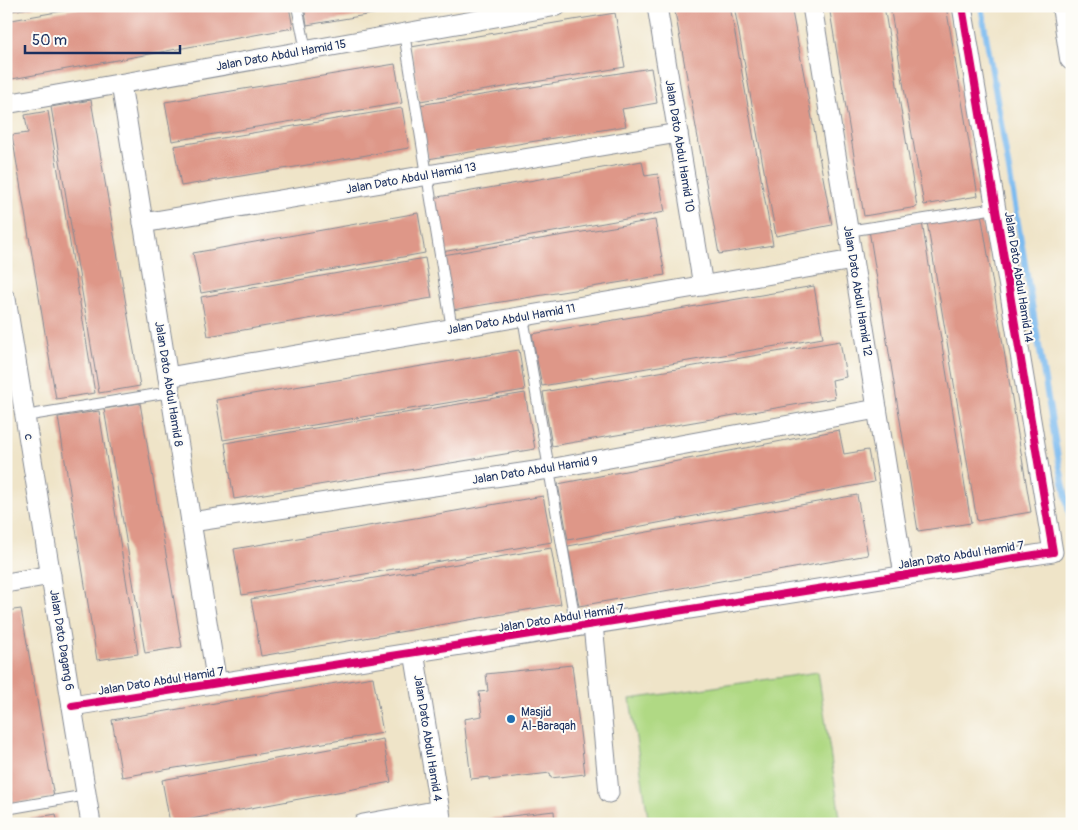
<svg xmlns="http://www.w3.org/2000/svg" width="1078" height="830" font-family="Pangolin,sans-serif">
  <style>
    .green { fill: #b0d984; stroke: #668471 }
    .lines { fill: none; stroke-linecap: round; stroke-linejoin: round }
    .stream { stroke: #7cbbf0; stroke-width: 6 }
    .building { fill: #de9788 }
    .service-casing { stroke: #858a93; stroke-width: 12 }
    .minor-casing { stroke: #858a93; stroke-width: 21 }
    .tertiary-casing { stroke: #858a93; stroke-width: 26 }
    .service { stroke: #fff; stroke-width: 10 }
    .minor { stroke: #fff; stroke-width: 19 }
    .tertiary { stroke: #fff; stroke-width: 24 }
    .cycleway-casing { stroke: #fdfcf7; stroke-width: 11 }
    .cycleway { stroke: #d6006c; stroke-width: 8 }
    .poi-dot { fill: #1f6fb2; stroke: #fdfcf7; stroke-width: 2 }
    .labels { text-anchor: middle; stroke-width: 4; stroke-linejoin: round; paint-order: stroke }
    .street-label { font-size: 12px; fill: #1b2f5e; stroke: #fdfcf7 }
    .poi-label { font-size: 12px; fill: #1b2f5e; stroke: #fdfcf7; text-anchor: start }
  </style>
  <rect width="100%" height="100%" fill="#fdfcf7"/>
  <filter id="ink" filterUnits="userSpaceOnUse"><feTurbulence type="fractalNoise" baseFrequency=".02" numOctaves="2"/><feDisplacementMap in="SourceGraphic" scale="10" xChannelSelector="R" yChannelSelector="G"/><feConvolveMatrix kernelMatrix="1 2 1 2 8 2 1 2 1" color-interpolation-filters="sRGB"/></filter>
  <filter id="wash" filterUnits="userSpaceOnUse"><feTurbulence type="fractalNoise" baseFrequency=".0096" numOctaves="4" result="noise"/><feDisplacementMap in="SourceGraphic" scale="20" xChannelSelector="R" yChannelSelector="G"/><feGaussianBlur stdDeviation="1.12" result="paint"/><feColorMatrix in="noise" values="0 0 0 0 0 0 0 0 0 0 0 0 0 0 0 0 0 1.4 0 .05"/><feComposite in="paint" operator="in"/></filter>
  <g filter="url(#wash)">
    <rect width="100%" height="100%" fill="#efe4c8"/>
    <path class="green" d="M 818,672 L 841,824 L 649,824 L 630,699 Z"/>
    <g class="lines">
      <path class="stream" d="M 981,6 L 1058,457 L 1072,527"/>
    </g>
    <g id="blocks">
      <g class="building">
        <path d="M 6,6 L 35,6 L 35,7 L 6,12 Z"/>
        <path d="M 91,6 L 289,6 L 293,28 L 12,79 L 6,48 L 6,21 Z"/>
        <path d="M 304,6 L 414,6 L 414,7 L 307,25 Z"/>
        <path d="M 674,6 L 730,6 L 773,245 L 719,254 Z"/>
        <path d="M 734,6 L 791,6 L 832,225 L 776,236 Z"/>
        <path d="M 829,6 L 884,6 L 917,207 L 864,216 Z"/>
        <path d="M 890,6 L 946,6 L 978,196 L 924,205 Z"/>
        <path d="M 615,13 L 625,67 L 420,101 L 411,47 Z"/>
        <path d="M 395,64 L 402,103 L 172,141 L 165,102 Z"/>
        <path d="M 651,68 L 657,103 L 622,109 L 626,126 L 428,159 L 419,105 Z"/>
        <path d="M 91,100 L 140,386 L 99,393 L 51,107 Z"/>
        <path d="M 402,108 L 409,148 L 181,186 L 174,146 Z"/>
        <path d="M 48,111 L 95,393 L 56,399 L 12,135 L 28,133 L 25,115 Z"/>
        <path d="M 642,161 L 645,176 L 658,174 L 665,212 L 442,252 L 432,198 Z"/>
        <path d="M 418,213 L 425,253 L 201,293 L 193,253 Z"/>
        <path d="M 981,213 L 1031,512 L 977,521 L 927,222 Z"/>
        <path d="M 655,220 L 665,275 L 452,310 L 443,255 Z"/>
        <path d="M 922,222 L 971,523 L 918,531 L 869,230 Z"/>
        <path d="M 425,258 L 432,298 L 208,336 L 201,297 Z"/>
        <path d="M 814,286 L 823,338 L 542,386 L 532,334 Z"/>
        <path d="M 840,341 L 846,377 L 832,380 L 835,398 L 552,446 L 543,392 Z"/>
        <path d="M 519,350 L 525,390 L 223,440 L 216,400 Z"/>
        <path d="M 525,393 L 535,449 L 234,499 L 225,443 Z"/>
        <path d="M 140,403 L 182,647 L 145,653 L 104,409 Z"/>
        <path d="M 99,411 L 138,654 L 97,660 L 58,417 Z"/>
        <path d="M 839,430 L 844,454 L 868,450 L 874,482 L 568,540 L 558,484 Z"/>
        <path d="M 857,495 L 868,555 L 579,606 L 568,546 Z"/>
        <path d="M 543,496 L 552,542 L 242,595 L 234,549 Z"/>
        <path d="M 551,548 L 561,604 L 261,656 L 251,599 Z"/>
        <path d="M 21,609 L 54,797 L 13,803 L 6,767 L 6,611 Z"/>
        <path d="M 572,665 L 585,774 L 551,778 L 550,773 L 489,780 L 489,777 L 471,779 L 464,719 L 482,716 L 479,692 L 488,691 L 486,674 Z"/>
        <path d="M 373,677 L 383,733 L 122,777 L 112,720 Z"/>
        <path d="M 383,739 L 391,782 L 170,823 L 162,780 Z"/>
        <path d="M 554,811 L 555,824 L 487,824 L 486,819 Z"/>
        <path d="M 56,814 L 58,824 L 17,824 L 17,821 Z"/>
      </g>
    </g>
  </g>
  <g filter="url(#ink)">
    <use href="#blocks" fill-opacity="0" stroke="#858a93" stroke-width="1"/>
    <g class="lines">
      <defs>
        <g id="service">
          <path d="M 297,6 L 306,51"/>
          <path d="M 404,33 L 452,329"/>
          <path d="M 848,231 L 996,208"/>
          <path d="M 523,317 L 576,627"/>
          <path d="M 25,416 L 170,392"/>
          <path d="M 6,809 L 87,795"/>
        </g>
        <g id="minor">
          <path d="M 657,6 L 703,286"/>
          <path d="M 812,6 L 904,575"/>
          <path d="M 121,84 L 217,684"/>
          <path d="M 6,104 L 557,6"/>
          <path d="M 143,223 L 678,133"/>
          <path d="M 6,299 L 91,824"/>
          <path d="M 168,377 L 853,260"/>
          <path d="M 191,522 L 549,469 L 877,409"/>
          <path d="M 6,583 L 51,575"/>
          <path d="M 593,624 L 609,793"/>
          <path d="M 414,652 L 442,824"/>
          <path d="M 72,706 L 1053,552 L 962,6"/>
          <path d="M 363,824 L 440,810"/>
        </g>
        <path id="tertiary" d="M 1064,6 L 1072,58"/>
      </defs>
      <use href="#service" class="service-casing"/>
      <use href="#minor" class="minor-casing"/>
      <use href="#tertiary" class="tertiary-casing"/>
      <use href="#service" class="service"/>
      <use href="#minor" class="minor"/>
      <use href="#tertiary" class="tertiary"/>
      <defs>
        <path id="cycleway" d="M 72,706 L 1053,552 L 962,6"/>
      </defs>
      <use href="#cycleway" class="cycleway-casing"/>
      <use href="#cycleway" class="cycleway"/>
    </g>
  </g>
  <circle class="poi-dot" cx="511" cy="719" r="5"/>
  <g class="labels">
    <g class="street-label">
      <text transform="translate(281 55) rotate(-10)" y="4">Jalan Dato Abdul Hamid 15</text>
      <text transform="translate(680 146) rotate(81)" y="4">Jalan Dato Abdul Hamid 10</text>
      <text transform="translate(411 178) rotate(-10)" y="4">Jalan Dato Abdul Hamid 13</text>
      <text transform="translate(1019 277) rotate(81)" y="4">Jalan Dato Abdul Hamid 14</text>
      <text transform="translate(858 291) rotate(81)" y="4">Jalan Dato Abdul Hamid 12</text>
      <text transform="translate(511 319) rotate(-10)" y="4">Jalan Dato Abdul Hamid 11</text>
      <text transform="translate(169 384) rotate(81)" y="4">Jalan Dato Abdul Hamid 8</text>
      <text transform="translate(29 437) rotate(81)" y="4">c</text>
      <text transform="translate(535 470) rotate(-9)" y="4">Jalan Dato Abdul Hamid 9</text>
      <text transform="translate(961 555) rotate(-9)" y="4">Jalan Dato Abdul Hamid 7</text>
      <text transform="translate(561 618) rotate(-9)" y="4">Jalan Dato Abdul Hamid 7</text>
      <text transform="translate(62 640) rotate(81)" y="4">Jalan Dato Dagang 6</text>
      <text transform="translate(161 681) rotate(-9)" y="4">Jalan Dato Abdul Hamid 7</text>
      <text transform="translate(428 738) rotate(81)" y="4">Jalan Dato Abdul Hamid 4</text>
    </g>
    <g class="poi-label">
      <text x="521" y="716">Masjid<tspan x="521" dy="14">Al-Baraqah</tspan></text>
    </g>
  </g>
  <rect width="1078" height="830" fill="none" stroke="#fdfcf7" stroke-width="25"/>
  <path d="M25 45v8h155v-8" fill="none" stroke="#1b2f5e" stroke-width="2.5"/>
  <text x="32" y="45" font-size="15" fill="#1b2f5e" stroke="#fdfcf7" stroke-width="4" paint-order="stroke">50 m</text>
</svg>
